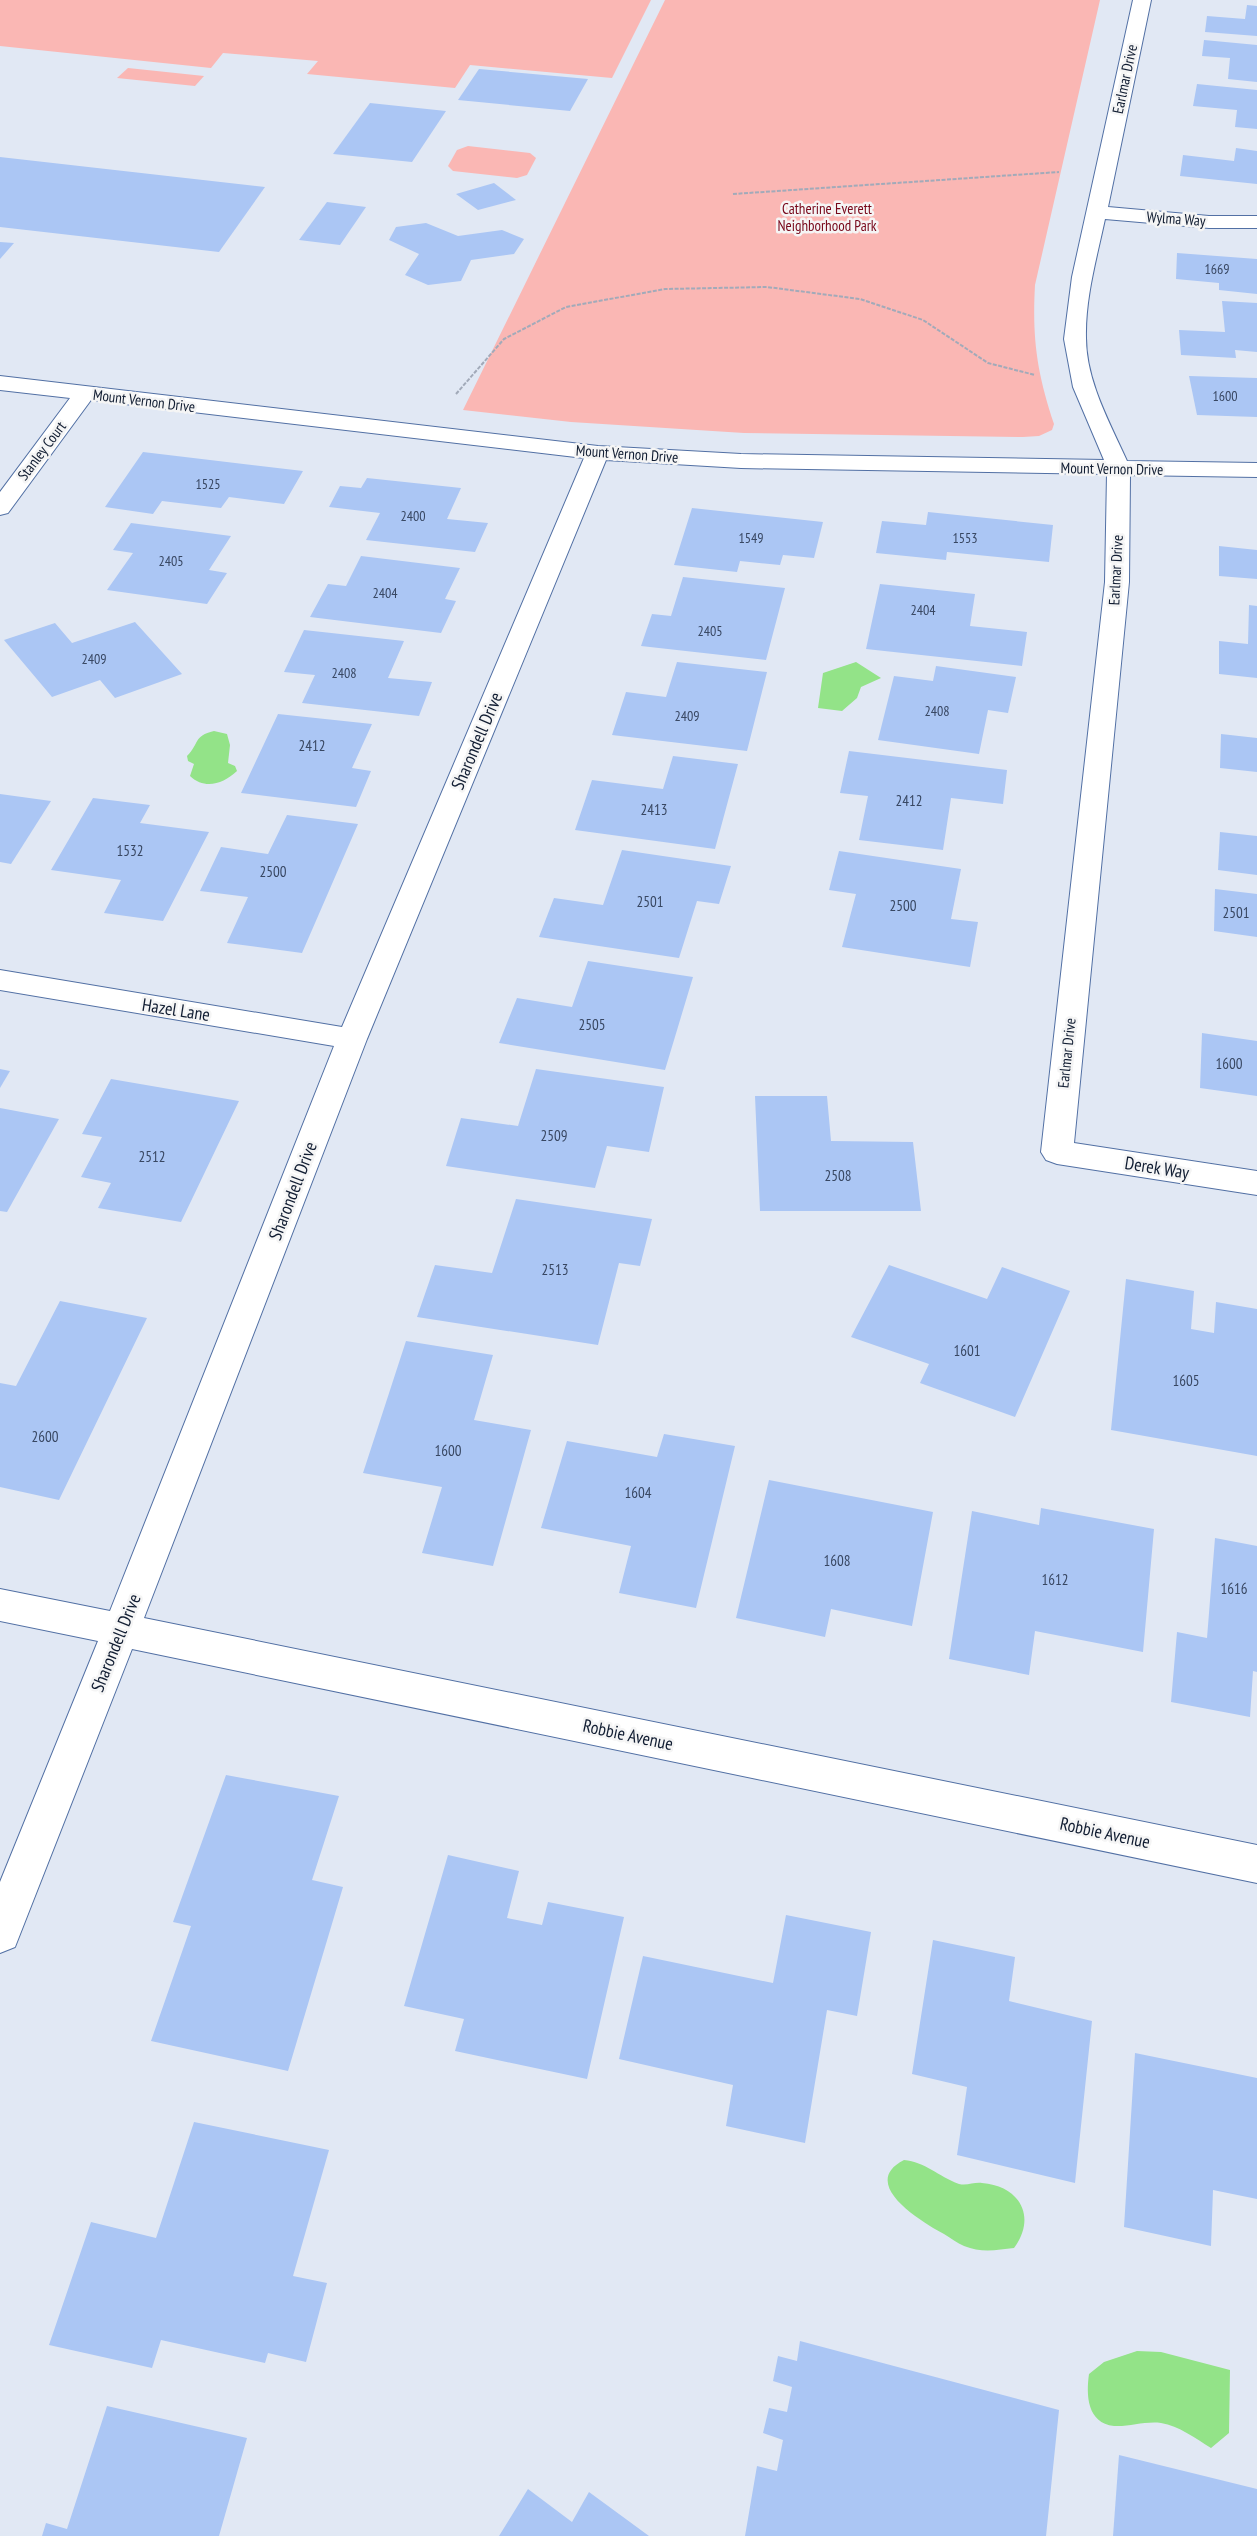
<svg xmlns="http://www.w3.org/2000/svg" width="1257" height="2536" font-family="'PT Sans Narrow',sans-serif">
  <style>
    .green { fill: #fab7b4 }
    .water { fill: #93e388 }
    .building { fill: #abc6f4 }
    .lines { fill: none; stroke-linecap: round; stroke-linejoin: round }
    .street-casing { stroke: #5270a4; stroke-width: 2 }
    .path { stroke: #a2aab9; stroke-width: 2; stroke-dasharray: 4 1.5; stroke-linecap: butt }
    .street { fill: #fff; fill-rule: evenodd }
    .labels { text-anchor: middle; stroke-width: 5; stroke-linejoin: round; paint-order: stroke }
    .far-number-label { font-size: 14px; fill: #384762 }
    .far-street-label { font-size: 15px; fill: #111d32; stroke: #f5f5f5 }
    .far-park-label { font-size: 15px; fill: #77071a; stroke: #f5f5f5 }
    .number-label { font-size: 15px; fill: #384762 }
    .street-label { font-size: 18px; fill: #111d32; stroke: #f5f5f5 }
  </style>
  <rect width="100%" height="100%" fill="#e1e8f4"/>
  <g class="green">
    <path d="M 0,0 L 651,0 L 612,78 L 470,65 L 455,88 L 307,74 L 318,61 L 223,53 L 211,68 L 0,46 Z"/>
    <path d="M 665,0 L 1100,0 L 1035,285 C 1032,339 1037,373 1054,424 L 1052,430 L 1039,436 L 1023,437 L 744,433 L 571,422 L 463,410 Z"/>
    <path d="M 128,68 L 204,76 L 195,86 L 117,78 Z"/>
    <path d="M 468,146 L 530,153 L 536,158 L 527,175 L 517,178 L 453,171 L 448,166 L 457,150 Z"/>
  </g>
  <g class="water">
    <path d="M 856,662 L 881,678 L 861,687 L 857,698 L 842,711 L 818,708 L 823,673 Z"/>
    <path d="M 214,731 L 227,734 L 230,745 L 228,763 L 235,766 L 237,771 C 223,784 205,790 190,776 L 194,764 L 188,761 L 187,756 C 200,743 193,736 214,731 Z"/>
    <path d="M 904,2160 C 925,2162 938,2176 959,2184 C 967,2186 974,2182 982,2183 C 1020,2186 1037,2217 1014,2248 C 997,2250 981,2253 964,2246 C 957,2243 951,2238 944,2234 C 924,2223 857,2184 904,2160 Z"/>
    <path d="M 1137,2351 L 1161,2352 L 1230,2370 L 1229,2433 L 1211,2448 C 1195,2438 1179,2426 1161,2423 C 1145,2421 1129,2427 1114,2426 C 1087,2423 1086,2395 1089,2374 L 1104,2362 Z"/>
  </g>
  <g class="building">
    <path d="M 1247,5 L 1257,6 L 1257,36 L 1205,32 L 1207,16 L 1245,19 Z"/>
    <path d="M 1204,40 L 1257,45 L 1257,82 L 1228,79 L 1230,58 L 1202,56 Z"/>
    <path d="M 479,69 L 588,79 L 570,111 L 458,100 Z"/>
    <path d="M 1197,84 L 1257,90 L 1257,129 L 1235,127 L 1237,110 L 1193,106 Z"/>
    <path d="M 370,103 L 446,111 L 412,162 L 333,154 Z"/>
    <path d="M 1236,148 L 1257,151 L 1257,184 L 1180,176 L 1183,155 L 1234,161 Z"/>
    <path d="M 0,157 L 265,187 L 219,252 L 0,227 Z"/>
    <path d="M 494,183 L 516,200 L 478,210 L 456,194 Z"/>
    <path d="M 327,202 L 366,207 L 340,245 L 299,240 Z"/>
    <path d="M 426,223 L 458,236 L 502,230 L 524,239 L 514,254 L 471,260 L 461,281 L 428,285 L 405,275 L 419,254 L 389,240 L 396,227 Z"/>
    <path d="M 0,242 L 14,243 L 0,259 Z"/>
    <path d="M 1177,253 L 1257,259 L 1257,294 L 1219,290 L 1219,283 L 1176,279 Z"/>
    <path d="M 1222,301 L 1257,303 L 1257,352 L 1235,350 L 1236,358 L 1181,355 L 1179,330 L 1225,332 Z"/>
    <path d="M 1189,376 L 1257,378 L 1257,417 L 1197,415 Z"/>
    <path d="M 143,452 L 303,471 L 284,504 L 229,497 L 221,508 L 162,501 L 153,514 L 105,507 Z"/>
    <path d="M 367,478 L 461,488 L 447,519 L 488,523 L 475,552 L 366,540 L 380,513 L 329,507 L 340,486 L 361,488 Z"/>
    <path d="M 692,508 L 823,522 L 814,558 L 783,555 L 780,565 L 740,561 L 737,572 L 674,565 Z"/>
    <path d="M 928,512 L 1053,525 L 1049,562 L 947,552 L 946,560 L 876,553 L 882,521 L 926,525 Z"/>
    <path d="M 131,523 L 231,536 L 209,570 L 227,573 L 207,604 L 107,590 L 133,553 L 113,550 Z"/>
    <path d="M 1219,546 L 1257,550 L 1257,579 L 1219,576 Z"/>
    <path d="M 361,556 L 460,568 L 445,599 L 456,601 L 441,633 L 310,617 L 328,584 L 346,586 Z"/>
    <path d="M 683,577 L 785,588 L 766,660 L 641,646 L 652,614 L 671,616 Z"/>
    <path d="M 880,584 L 975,594 L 970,626 L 1027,632 L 1022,666 L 866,649 Z"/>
    <path d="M 1249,605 L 1257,606 L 1257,678 L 1219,674 L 1219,641 L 1248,644 Z"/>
    <path d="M 135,622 L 182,674 L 115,698 L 100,680 L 52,697 L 4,640 L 55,623 L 72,643 Z"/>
    <path d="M 304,630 L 404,641 L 388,678 L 432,682 L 419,716 L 302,703 L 315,675 L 284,672 Z"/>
    <path d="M 677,662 L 767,672 L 747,751 L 612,735 L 626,692 L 666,697 Z"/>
    <path d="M 936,666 L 1016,677 L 1008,713 L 988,710 L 979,754 L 878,740 L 894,676 L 933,681 Z"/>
    <path d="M 278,714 L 372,724 L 352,768 L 371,771 L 356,807 L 241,793 Z"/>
    <path d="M 1221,734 L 1257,738 L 1257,772 L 1220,768 Z"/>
    <path d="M 849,751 L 1007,770 L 1003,804 L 951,798 L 943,850 L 859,840 L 868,796 L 840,793 Z"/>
    <path d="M 673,756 L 738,764 L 715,849 L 575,830 L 592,780 L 663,789 Z"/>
    <path d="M 0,794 L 51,801 L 11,864 L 0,862 Z"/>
    <path d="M 93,798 L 150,805 L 140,823 L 209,832 L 163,921 L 104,913 L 121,880 L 51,870 Z"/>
    <path d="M 287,815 L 358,824 L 302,953 L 227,943 L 248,897 L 200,891 L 221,847 L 268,854 Z"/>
    <path d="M 1220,832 L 1257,836 L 1257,875 L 1218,870 Z"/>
    <path d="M 622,850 L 731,866 L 719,904 L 697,901 L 679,958 L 539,937 L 554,898 L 603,905 Z"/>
    <path d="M 839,851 L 961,869 L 951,919 L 978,922 L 970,967 L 842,947 L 856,894 L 829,890 Z"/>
    <path d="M 1215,889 L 1257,894 L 1257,937 L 1214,931 Z"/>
    <path d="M 588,961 L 693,977 L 665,1070 L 499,1043 L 517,998 L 572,1007 Z"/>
    <path d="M 1202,1033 L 1257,1041 L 1257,1096 L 1200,1088 Z"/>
    <path d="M 0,1069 L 10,1071 L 0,1088 Z"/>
    <path d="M 536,1069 L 664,1087 L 649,1152 L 607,1146 L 595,1188 L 446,1166 L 461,1118 L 518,1126 Z"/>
    <path d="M 111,1079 L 239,1101 L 181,1222 L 98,1208 L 111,1183 L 81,1177 L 102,1137 L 82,1134 Z"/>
    <path d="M 755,1096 L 827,1096 L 831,1141 L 913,1142 L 921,1211 L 760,1211 Z"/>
    <path d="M 0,1108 L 59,1119 L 7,1212 L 0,1211 Z"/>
    <path d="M 516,1199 L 652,1219 L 640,1266 L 619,1263 L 598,1345 L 417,1317 L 435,1265 L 492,1273 Z"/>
    <path d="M 889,1265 L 987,1299 L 1002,1267 L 1070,1291 L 1015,1417 L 920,1383 L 929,1364 L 851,1337 Z"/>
    <path d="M 1126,1279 L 1194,1291 L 1191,1329 L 1214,1333 L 1216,1302 L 1257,1309 L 1257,1456 L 1111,1430 Z"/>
    <path d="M 60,1301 L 147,1318 L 59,1500 L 0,1487 L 0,1383 L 16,1386 Z"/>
    <path d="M 406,1341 L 493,1355 L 474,1420 L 531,1430 L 493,1566 L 422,1553 L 442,1487 L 363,1473 Z"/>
    <path d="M 664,1434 L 735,1446 L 696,1608 L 619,1593 L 631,1546 L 541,1528 L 567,1441 L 657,1457 Z"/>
    <path d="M 769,1480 L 933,1512 L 912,1626 L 831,1609 L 825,1637 L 736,1618 Z"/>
    <path d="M 1041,1508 L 1154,1529 L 1143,1652 L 1035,1631 L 1029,1675 L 949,1659 L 972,1511 L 1039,1525 Z"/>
    <path d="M 1215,1538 L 1257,1546 L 1257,1672 L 1253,1671 L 1250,1717 L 1171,1702 L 1177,1632 L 1207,1638 Z"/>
    <path d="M 226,1775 L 339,1796 L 312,1880 L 343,1887 L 288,2071 L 151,2041 L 191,1926 L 173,1922 Z"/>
    <path d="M 448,1855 L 519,1871 L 507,1918 L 542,1925 L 548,1902 L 624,1917 L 587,2079 L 455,2051 L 464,2019 L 404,2006 Z"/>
    <path d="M 786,1915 L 871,1932 L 857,2016 L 827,2010 L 805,2143 L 726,2126 L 733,2085 L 619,2059 L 643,1956 L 773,1983 Z"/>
    <path d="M 933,1940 L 1015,1957 L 1009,2001 L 1092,2021 L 1075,2183 L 957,2155 L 967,2087 L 912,2074 Z"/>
    <path d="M 1135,2053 L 1257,2078 L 1257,2199 L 1213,2190 L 1211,2246 L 1124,2227 Z"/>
    <path d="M 194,2122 L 329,2150 L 293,2276 L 327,2283 L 306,2362 L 268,2353 L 265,2363 L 161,2340 L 152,2368 L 49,2345 L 91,2222 L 156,2238 Z"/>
    <path d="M 800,2341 L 1059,2410 L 1046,2536 L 745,2536 L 757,2466 L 777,2471 L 783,2440 L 763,2433 L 769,2408 L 787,2412 L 792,2387 L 773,2381 L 778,2356 L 797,2361 Z"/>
    <path d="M 107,2406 L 247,2438 L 219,2536 L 42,2536 L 46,2523 L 67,2529 Z"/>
    <path d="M 1119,2455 L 1257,2489 L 1257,2536 L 1113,2536 Z"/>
    <path d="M 528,2489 L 572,2522 L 589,2492 L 649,2536 L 499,2536 Z"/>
  </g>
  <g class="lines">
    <defs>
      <path id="street" d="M 1133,0 L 1151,0 L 1108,207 L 1209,216 L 1257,216 L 1257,228 L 1209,228 L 1105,219 C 1097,257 1085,298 1086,338 C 1086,381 1110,423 1127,461 L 1257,463 L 1257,477 L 1130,475 L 1129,582 L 1074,1143 L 1257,1171 L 1257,1195 L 1057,1164 L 1046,1160 L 1041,1152 L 1105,582 L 1107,474 L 741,468 L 606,460 L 367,1039 L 144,1618 L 1257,1845 L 1257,1883 L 132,1649 L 15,1947 L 0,1953 L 0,1882 L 98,1641 L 0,1621 L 0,1589 L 110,1611 L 334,1046 L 0,990 L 0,970 L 342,1027 L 584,458 L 91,400 L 8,513 L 0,515 L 0,492 L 70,398 L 0,390 L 0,376 L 598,446 L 741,454 L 1104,460 L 1073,387 L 1064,339 L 1072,277 Z"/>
    </defs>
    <use href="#street" class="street-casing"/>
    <g class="path">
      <path d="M 733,194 L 1059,172"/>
      <path d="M 456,394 L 504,339 L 566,307 L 665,289 L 767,287 L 860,299 L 923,320 L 988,363 L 1035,375"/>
    </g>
    <use href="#street" class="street"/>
  </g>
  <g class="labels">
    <g class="far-number-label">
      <text x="1217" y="274">1669</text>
      <text x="1225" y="401">1600</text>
      <text x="208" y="489">1525</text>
      <text x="413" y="521">2400</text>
      <text x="751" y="543">1549</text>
      <text x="965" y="543">1553</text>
      <text x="171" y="566">2405</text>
      <text x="385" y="598">2404</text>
      <text x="923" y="615">2404</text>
      <text x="710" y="636">2405</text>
      <text x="94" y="664">2409</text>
      <text x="344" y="678">2408</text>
      <text x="937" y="716">2408</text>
      <text x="687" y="721">2409</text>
    </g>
    <g class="far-street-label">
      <text transform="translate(1125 79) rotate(-78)" y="5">Earlmar Drive</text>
      <text transform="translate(1176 219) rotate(4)" y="5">Wylma Way</text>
      <text transform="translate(144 401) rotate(7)" y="5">Mount Vernon Drive</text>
      <text transform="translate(42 451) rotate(-53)" y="5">Stanley Court</text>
      <text transform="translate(627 454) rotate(4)" y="5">Mount Vernon Drive</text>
      <text transform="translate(1112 469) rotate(1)" y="5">Mount Vernon Drive</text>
      <text transform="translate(1116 570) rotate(-87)" y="5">Earlmar Drive</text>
      <text transform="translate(1067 1053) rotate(-84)" y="5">Earlmar Drive</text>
    </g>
    <g class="far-park-label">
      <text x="827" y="214">Catherine Everett<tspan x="827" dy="17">Neighborhood Park</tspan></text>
    </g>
    <g class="number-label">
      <text x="312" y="751">2412</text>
      <text x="909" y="806">2412</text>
      <text x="654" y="815">2413</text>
      <text x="130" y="856">1532</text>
      <text x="273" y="877">2500</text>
      <text x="650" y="907">2501</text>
      <text x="903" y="911">2500</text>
      <text x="1236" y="918">2501</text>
      <text x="592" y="1030">2505</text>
      <text x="1229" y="1069">1600</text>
      <text x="554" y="1141">2509</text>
      <text x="152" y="1162">2512</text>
      <text x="838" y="1181">2508</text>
      <text x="555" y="1275">2513</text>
      <text x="967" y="1356">1601</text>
      <text x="1186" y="1386">1605</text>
      <text x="45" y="1442">2600</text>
      <text x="448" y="1456">1600</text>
      <text x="638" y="1498">1604</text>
      <text x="837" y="1566">1608</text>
      <text x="1055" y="1585">1612</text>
      <text x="1234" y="1594">1616</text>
    </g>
    <g class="street-label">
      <text transform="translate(477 741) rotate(-67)" y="6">Sharondell Drive</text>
      <text transform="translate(176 1010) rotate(9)" y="6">Hazel Lane</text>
      <text transform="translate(1157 1168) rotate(9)" y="6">Derek Way</text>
      <text transform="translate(293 1191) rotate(-69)" y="6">Sharondell Drive</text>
      <text transform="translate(116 1643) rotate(-68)" y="6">Sharondell Drive</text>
      <text transform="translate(628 1735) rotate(12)" y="6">Robbie Avenue</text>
      <text transform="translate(1105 1833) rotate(12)" y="6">Robbie Avenue</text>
    </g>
  </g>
</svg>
